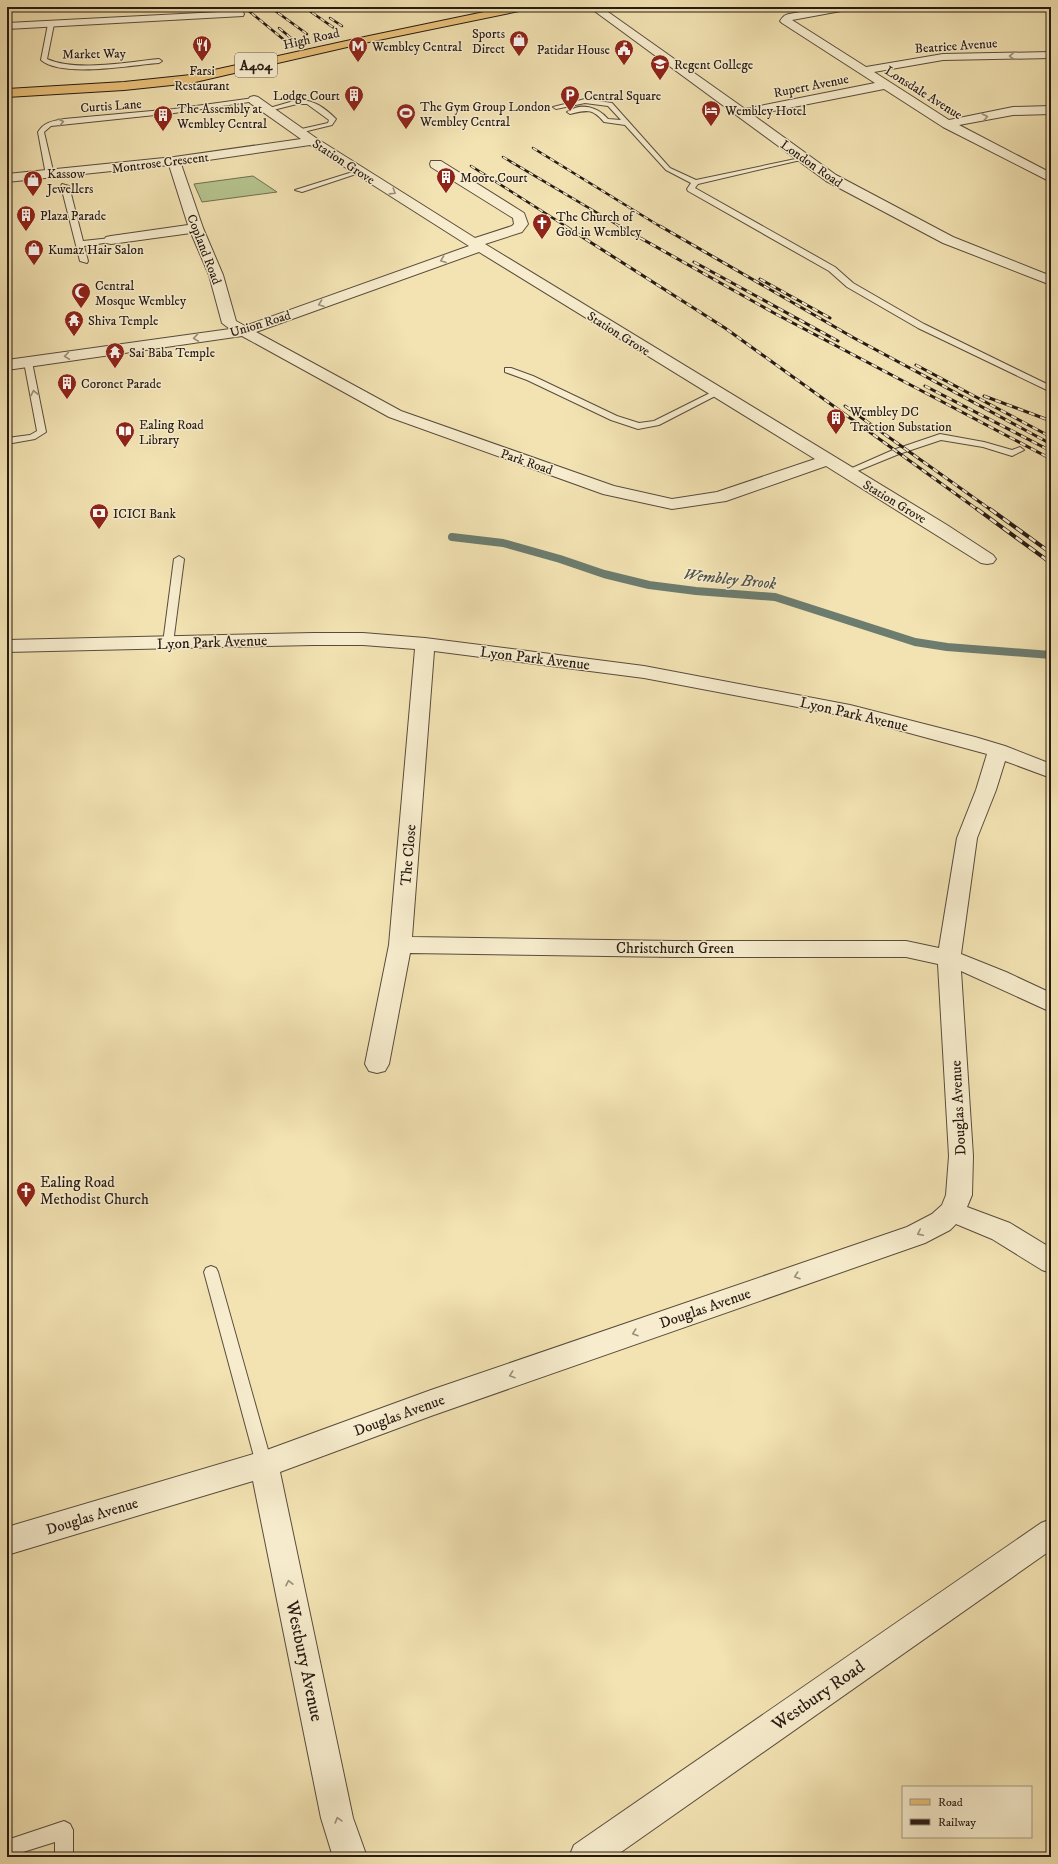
<svg xmlns="http://www.w3.org/2000/svg" width="1058" height="1864" font-family="'IM FELL DW Pica',serif">
  <style>
    .green { fill: #b6c590; stroke: #6e7052 }
    .lines { fill: none; stroke-linecap: round; stroke-linejoin: round }
    .stream { stroke: #6c7c6f; stroke-width: 8 }
    .service-casing { stroke: #594c3c; stroke-width: 2 }
    .minor-casing { stroke: #594c3c; stroke-width: 2 }
    .primary-casing { stroke: #261a14; stroke-width: 2 }
    .service { fill: #f7edce; fill-rule: evenodd }
    .minor { fill: #f7edce; fill-rule: evenodd }
    .primary { fill: #eac27a; fill-rule: evenodd }
    .rail-far2-casing { stroke: #261a14; stroke-width: 2.5 }
    .rail-far1-casing { stroke: #261a14; stroke-width: 3 }
    .rail-casing { stroke: #261a14; stroke-width: 4 }
    .rail-far2 { stroke: #f7edce; stroke-width: 1.5; stroke-dasharray: 5; stroke-linecap: butt }
    .rail-far1 { stroke: #f7edce; stroke-width: 2; stroke-dasharray: 6; stroke-linecap: butt }
    .rail { stroke: #f7edce; stroke-width: 2.5; stroke-dasharray: 8; stroke-linecap: butt }
    .oneway { stroke: #998e7a }
    .labels { text-anchor: middle; stroke-width: 3; stroke-linejoin: round; paint-order: stroke }
    .far-poi-label { font-size: 13px; fill: #261a14; stroke: #f7edce; text-anchor: start }
    .far-street-label { font-size: 13px; fill: #261a14; stroke: #f7edce }
    .shield { fill: #f7edce; stroke: #65594c; stroke-width: 1 }
    .shield-label { font-size: 14px; font-weight: bold; fill: #261a14 }
    .street-label { font-size: 15px; fill: #261a14; stroke: #f7edce }
    .poi-label { font-size: 15px; fill: #261a14; stroke: #f7edce; text-anchor: start }
    .water-label { font-size: 16px; font-style: italic; fill: #4f5349; stroke: #f7edce }
    .near-street-label { font-size: 18px; fill: #261a14; stroke: #f7edce }
  </style>
  <rect width="100%" height="100%" fill="#f3e3b3"/>
  <filter id="stains"><feTurbulence type="fractalNoise" baseFrequency=".005" numOctaves="4"/><feColorMatrix values="0 0 0 0 .2 0 0 0 0 .09 0 0 0 0 .02 0 0 0 .5 -.17"/></filter>
  <radialGradient id="worn" r=".72"><stop offset=".6" stop-color="#630" stop-opacity="0"/><stop offset="1" stop-color="#630" stop-opacity=".3"/></radialGradient>
  <path class="green" d="M 253,176 L 277,192 L 202,202 L 194,184 Z"/>
  <g class="lines">
    <path class="stream" d="M 452,537 L 503,543 L 560,559 L 604,574 L 649,585 L 696,591 L 775,597 L 915,642 L 947,647 L 1051,655"/>
    <defs>
      <g id="service">
        <path d="M 51,22 L 54,24 L 47,59 C 76,72 127,62 159,59 L 162,61 L 159,63 C 131,65 62,78 41,60 L 48,24 Z"/>
        <path d="M 254,98 L 256,99 L 256,101 L 174,113 L 51,126 L 44,132 L 54,175 L 50,177 L 46,175 L 38,132 C 44,122 53,121 64,119 L 174,109 Z"/>
        <path d="M 585,99 L 612,103 L 670,168 L 696,180 L 805,157 L 805,159 L 698,184 L 695,188 L 835,267 L 853,283 L 924,324 L 1051,386 L 1051,392 L 918,328 L 847,287 L 829,271 L 688,191 L 687,189 L 691,183 L 666,170 L 625,125 L 604,122 C 592,108 587,110 570,114 L 567,112 C 581,102 598,107 608,119 L 621,120 L 608,106 L 585,103 L 556,109 L 553,107 Z"/>
        <path d="M 297,100 C 313,99 325,108 336,119 L 332,125 L 299,133 L 297,132 L 297,130 L 328,123 L 329,120 L 307,104 L 297,104 L 269,111 L 266,109 Z"/>
        <path d="M 359,170 L 365,171 L 302,192 L 295,190 Z"/>
        <path d="M 62,184 L 69,186 L 83,241 L 111,238 L 115,240 L 111,242 L 84,246 L 88,261 L 87,263 L 80,261 L 61,186 Z"/>
        <path d="M 25,360 L 31,360 L 32,362 L 46,432 L 35,439 L 7,444 L 7,438 L 30,435 L 37,431 L 24,362 Z"/>
        <path d="M 505,368 L 511,368 L 533,376 L 617,416 L 639,423 L 654,421 L 714,391 L 717,390 L 721,393 L 659,425 L 638,429 L 611,420 L 527,380 L 505,372 Z"/>
        <path d="M 940,434 L 984,442 L 1012,450 L 1020,447 L 1024,450 L 1012,456 L 983,447 L 941,440 L 899,454 L 850,474 L 847,475 L 843,472 L 893,450 Z"/>
        <path d="M 179,556 L 184,559 L 173,643 L 168,646 L 163,643 L 174,559 Z"/>
        <path d="M 211,1266 L 216,1268 L 218,1272 L 272,1464 L 269,1469 L 264,1471 L 259,1469 L 256,1464 L 204,1272 L 206,1268 Z"/>
        <path d="M 64,1821 L 70,1824 L 73,1830 L 73,1857 L 55,1857 L 55,1842 L 7,1857 L 7,1840 Z"/>
      </g>
      <g id="minor">
        <path d="M 589,7 L 601,7 L 745,109 L 875,83 L 782,23 L 780,21 C 783,17 784,15 789,14 L 828,7 L 896,7 L 891,10 L 841,11 L 792,20 L 866,67 L 943,54 L 1051,52 L 1051,58 L 943,60 L 874,72 L 949,120 L 1013,107 L 1051,106 L 1051,114 L 1013,115 L 959,125 L 1051,173 L 1051,182 L 943,127 L 884,89 L 753,115 L 836,175 L 953,237 L 1051,276 L 1051,285 L 943,243 L 826,181 Z"/>
        <path d="M 239,11 L 243,12 L 244,14 L 243,16 L 7,29 L 7,23 Z"/>
        <path d="M 254,96 L 258,97 L 316,138 L 475,238 L 512,226 L 514,224 L 513,218 L 431,167 L 430,164 L 431,161 L 441,161 L 524,213 L 528,224 L 522,232 L 485,244 L 947,525 L 993,555 L 996,559 L 993,563 L 987,564 L 981,563 L 826,466 L 726,501 L 672,509 L 603,494 L 389,417 L 242,336 L 7,370 L 7,360 L 230,329 L 222,323 L 209,275 L 191,233 L 111,244 L 106,243 L 104,240 L 106,237 L 111,236 L 188,225 L 169,165 L 7,182 L 7,174 L 174,157 L 301,139 L 250,103 L 248,100 L 250,97 ZM 310,145 L 469,246 L 245,326 L 236,321 L 223,275 L 203,228 L 181,164 ZM 479,252 L 815,459 L 717,492 L 672,499 L 614,486 L 401,411 L 256,332 Z"/>
        <path d="M 313,633 L 363,633 L 425,638 L 644,666 L 850,705 L 975,737 L 1005,746 L 1051,764 L 1051,778 L 1005,761 L 996,790 L 977,838 L 961,954 L 1006,972 L 1051,993 L 1051,1012 L 961,971 L 973,1156 L 972,1195 L 967,1207 L 1010,1223 L 1051,1248 L 1051,1273 L 1042,1270 L 992,1239 L 956,1224 L 950,1230 L 925,1243 L 431,1416 L 280,1472 L 353,1818 L 367,1857 L 333,1857 L 321,1818 L 253,1481 L 7,1555 L 7,1527 L 264,1451 L 431,1390 L 907,1227 L 932,1214 L 942,1205 L 946,1195 L 949,1156 L 938,964 L 906,957 L 674,957 L 410,953 L 389,1064 L 385,1071 L 377,1073 L 369,1071 L 365,1064 L 389,945 L 415,649 L 363,645 L 313,645 L 7,652 L 7,640 ZM 434,651 L 644,678 L 850,717 L 987,754 L 976,790 L 957,838 L 939,948 L 906,941 L 674,941 L 412,937 Z"/>
        <path d="M 1051,1519 L 1051,1550 L 614,1857 L 569,1857 L 574,1845 L 1041,1523 Z"/>
      </g>
      <path id="primary" d="M 508,7 L 529,7 L 524,10 L 369,42 L 191,83 L 124,90 L 7,97 L 7,89 L 124,82 L 191,75 L 369,36 Z"/>
    </defs>
    <use href="#service" class="service-casing"/>
    <use href="#minor" class="minor-casing"/>
    <use href="#primary" class="primary-casing"/>
    <use href="#service" class="service"/>
    <use href="#minor" class="minor"/>
    <use href="#primary" class="primary"/>
    <defs>
      <g id="rail-far2">
        <path d="M 244,7 L 283,39"/>
        <path d="M 270,7 L 307,34"/>
        <path d="M 304,7 L 334,28"/>
        <path d="M 330,18 L 342,26"/>
        <path d="M 279,28 L 291,38"/>
        <path d="M 533,148 L 661,227"/>
        <path d="M 503,157 L 621,227"/>
        <path d="M 471,166 L 567,227"/>
      </g>
      <g id="rail-far1">
        <path d="M 565,226 L 725,328 L 978,510"/>
        <path d="M 619,226 L 774,313 L 1051,459"/>
        <path d="M 660,226 L 854,338 L 1051,444"/>
        <path d="M 694,262 L 838,341"/>
        <path d="M 760,279 L 830,318"/>
        <path d="M 916,365 L 1051,437"/>
        <path d="M 925,386 L 1051,451"/>
        <path d="M 984,396 L 1051,421"/>
        <path d="M 845,406 L 991,510"/>
      </g>
      <g id="rail">
        <path d="M 977,509 L 1051,563"/>
        <path d="M 990,509 L 1051,553"/>
      </g>
    </defs>
    <use href="#rail-far2" class="rail-far2-casing"/>
    <use href="#rail-far1" class="rail-far1-casing"/>
    <use href="#rail" class="rail-casing"/>
    <use href="#rail-far2" class="rail-far2"/>
    <use href="#rail-far1" class="rail-far1"/>
    <use href="#rail" class="rail"/>
  </g>
  <defs><path id="oneway-chevron" d="M-2-3.5L2.5 0L-2 3.5" fill="none" stroke-width="1.6" stroke-linecap="round" stroke-linejoin="round"/></defs>
  <g class="oneway">
    <use href="#oneway-chevron" transform="translate(1012 56) rotate(179)"/>
    <use href="#oneway-chevron" transform="translate(985 117) rotate(-11)"/>
    <use href="#oneway-chevron" transform="translate(61 122) rotate(-12)"/>
    <use href="#oneway-chevron" transform="translate(393 192) rotate(32)"/>
    <use href="#oneway-chevron" transform="translate(443 260) rotate(160)"/>
    <use href="#oneway-chevron" transform="translate(321 304) rotate(160)"/>
    <use href="#oneway-chevron" transform="translate(196 338) rotate(172)"/>
    <use href="#oneway-chevron" transform="translate(67 356) rotate(172)"/>
    <use href="#oneway-chevron" transform="translate(34 393) rotate(-102)"/>
    <use href="#oneway-chevron" transform="translate(920 1233) rotate(154)"/>
    <use href="#oneway-chevron" transform="translate(797 1276) rotate(161)"/>
    <use href="#oneway-chevron" transform="translate(635 1333) rotate(161)"/>
    <use href="#oneway-chevron" transform="translate(512 1375) rotate(161)"/>
    <use href="#oneway-chevron" transform="translate(289 1583) rotate(-102)"/>
    <use href="#oneway-chevron" transform="translate(338 1820) rotate(-106)"/>
  </g>
  <defs>
    <symbol id="shop-pin" viewBox="-11 -11 22 30"><path d="M0 17L-7.5 6A9.5 9.5 0 1 1 7.5 6Z" fill="#8f2418" stroke="#f7edce"/><path d="M-5-2.5h2.3a2.7 3.5 0 0 1 5.4 0H5L5.5 6h-11ZM-1.5-2.5h3a1.5 2.3 0 0 0-3 0Z" fill="#fff"/></symbol>
    <symbol id="restaurant-pin" viewBox="-11 -11 22 30"><path d="M0 17L-7.5 6A9.5 9.5 0 1 1 7.5 6Z" fill="#8f2418" stroke="#f7edce"/><path d="M-5-6h1v4h1v-4h1v4h1v-4h1v5L-1.5 .5V6h-2V.5L-5-1ZM5-6V6H3V1.5H1.5Q1.5-4 5-6Z" fill="#fff"/></symbol>
    <symbol id="metro-pin" viewBox="-11 -11 22 30"><path d="M0 17L-7.5 6A9.5 9.5 0 1 1 7.5 6Z" fill="#8f2418" stroke="#f7edce"/><path d="M-5.5 5V-5H-3L0 0L3-5H5.5V5H3V-.5L0 4L-3-.5V5Z" fill="#fff"/></symbol>
    <symbol id="civic-pin" viewBox="-11 -11 22 30"><path d="M0 17L-7.5 6A9.5 9.5 0 1 1 7.5 6Z" fill="#8f2418" stroke="#f7edce"/><path d="M-.6-6.5H3V-4.5H.6V-3L4-1V1h2V6H-6V1h2V-1L-.6-3ZM-1.2 2.5V6h2.4V2.5Z" fill="#fff"/></symbol>
    <symbol id="university-pin" viewBox="-11 -11 22 30"><path d="M0 17L-7.5 6A9.5 9.5 0 1 1 7.5 6Z" fill="#8f2418" stroke="#f7edce"/><path d="M0-5L7-2L0 1L-7-2ZM-4 1L0 2.5L4 1V4Q0 6-4 4Z" fill="#fff"/></symbol>
    <symbol id="building-pin" viewBox="-11 -11 22 30"><path d="M0 17L-7.5 6A9.5 9.5 0 1 1 7.5 6Z" fill="#8f2418" stroke="#f7edce"/><path d="M-4-6H4V6H1V3H-1V6H-4ZM-2.5-4.3h1.7v1.8h-1.7ZM.8-4.3h1.7v1.8H.8ZM-2.5-1h1.7V.8h-1.7ZM.8-1h1.7V.8H.8Z" fill="#fff"/></symbol>
    <symbol id="parking-pin" viewBox="-11 -11 22 30"><path d="M0 17L-7.5 6A9.5 9.5 0 1 1 7.5 6Z" fill="#8f2418" stroke="#f7edce"/><path d="M-3.5-5.5H1a3.5 3.5 0 0 1 0 7H-1V5.5H-3.5ZM-1-3.4V-.6H.8a1.4 1.4 0 0 0 0-2.8Z" fill="#fff"/></symbol>
    <symbol id="hotel-pin" viewBox="-11 -11 22 30"><path d="M0 17L-7.5 6A9.5 9.5 0 1 1 7.5 6Z" fill="#8f2418" stroke="#f7edce"/><path d="M-6-4.5h1.5V1H6V5H4.5V3h-9V5H-6ZM-4 0a1.8 1.8 0 1 1 3.6 0ZM.5 0V-2.5h3Q6-2.5 6 0Z" fill="#fff"/></symbol>
    <symbol id="stadium-pin" viewBox="-11 -11 22 30"><path d="M0 17L-7.5 6A9.5 9.5 0 1 1 7.5 6Z" fill="#8f2418" stroke="#f7edce"/><path d="M0-5a6.5 5 0 1 0 0 10a6.5 5 0 1 0 0-10ZM-3.5-1.8h7v3.6h-7Z" fill="#fff"/></symbol>
    <symbol id="church-pin" viewBox="-11 -11 22 30"><path d="M0 17L-7.5 6A9.5 9.5 0 1 1 7.5 6Z" fill="#8f2418" stroke="#f7edce"/><path d="M-1.2-6h2.4v3.5h3.3v2.4h-3.3V6h-2.4V-.1h-3.3v-2.4h3.3Z" fill="#fff"/></symbol>
    <symbol id="mosque-pin" viewBox="-11 -11 22 30"><path d="M0 17L-7.5 6A9.5 9.5 0 1 1 7.5 6Z" fill="#8f2418" stroke="#f7edce"/><path d="M3.5-4.9A6 6 0 1 0 3.5 4.9A5 5 0 1 1 3.5-4.9Z" fill="#fff"/></symbol>
    <symbol id="temple-pin" viewBox="-11 -11 22 30"><path d="M0 17L-7.5 6A9.5 9.5 0 1 1 7.5 6Z" fill="#8f2418" stroke="#f7edce"/><path d="M0-6L5-2H3V0L6.5 2.5H4V6H1.5V3h-3V6H-4V2.5H-6.5L-3 0V-2H-5Z" fill="#fff"/></symbol>
    <symbol id="library-pin" viewBox="-11 -11 22 30"><path d="M0 17L-7.5 6A9.5 9.5 0 1 1 7.5 6Z" fill="#8f2418" stroke="#f7edce"/><path d="M-6-4Q-3-5.5-.7-3.5V5Q-3 3-6 4ZM6-4Q3-5.5 .7-3.5V5Q3 3 6 4Z" fill="#fff"/></symbol>
    <symbol id="bank-pin" viewBox="-11 -11 22 30"><path d="M0 17L-7.5 6A9.5 9.5 0 1 1 7.5 6Z" fill="#8f2418" stroke="#f7edce"/><path d="M-6-4H6V4H-6ZM0-2.3a2.3 2.3 0 1 0 0 4.6a2.3 2.3 0 1 0 0-4.6Z" fill="#fff"/></symbol>
  </defs>
  <g fill-rule="evenodd">
    <use href="#shop-pin" x="508" y="29" width="22" height="30"/>
    <use href="#restaurant-pin" x="191" y="34" width="22" height="30"/>
    <use href="#metro-pin" x="347" y="35" width="22" height="30"/>
    <use href="#civic-pin" x="613" y="38" width="22" height="30"/>
    <use href="#university-pin" x="649" y="53" width="22" height="30"/>
    <use href="#building-pin" x="343" y="84" width="22" height="30"/>
    <use href="#parking-pin" x="559" y="84" width="22" height="30"/>
    <use href="#hotel-pin" x="700" y="99" width="22" height="30"/>
    <use href="#stadium-pin" x="395" y="102" width="22" height="30"/>
    <use href="#building-pin" x="152" y="104" width="22" height="30"/>
    <use href="#building-pin" x="435" y="166" width="22" height="30"/>
    <use href="#shop-pin" x="22" y="169" width="22" height="30"/>
    <use href="#building-pin" x="15" y="204" width="22" height="30"/>
    <use href="#church-pin" x="531" y="212" width="22" height="30"/>
    <use href="#shop-pin" x="23" y="238" width="22" height="30"/>
    <use href="#mosque-pin" x="70" y="281" width="22" height="30"/>
    <use href="#temple-pin" x="63" y="309" width="22" height="30"/>
    <use href="#temple-pin" x="104" y="341" width="22" height="30"/>
    <use href="#building-pin" x="56" y="372" width="22" height="30"/>
    <use href="#building-pin" x="825" y="407" width="22" height="30"/>
    <use href="#library-pin" x="114" y="420" width="22" height="30"/>
    <use href="#bank-pin" x="88" y="502" width="22" height="30"/>
    <use href="#church-pin" x="15" y="1180" width="22" height="30"/>
  </g>
  <g class="labels">
    <g class="far-poi-label">
      <text x="505" y="38" text-anchor="end">Sports<tspan x="505" dy="15">Direct</tspan></text>
      <text x="372" y="51">Wembley Central</text>
      <text x="610" y="54" text-anchor="end">Patidar House</text>
      <text x="674" y="69">Regent College</text>
      <text x="202" y="75" text-anchor="middle">Farsi<tspan x="202" dy="15">Restaurant</tspan></text>
      <text x="340" y="100" text-anchor="end">Lodge Court</text>
      <text x="584" y="100">Central Square</text>
      <text x="420" y="111">The Gym Group London<tspan x="420" dy="15">Wembley Central</tspan></text>
      <text x="177" y="113">The Assembly at<tspan x="177" dy="15">Wembley Central</tspan></text>
      <text x="725" y="115">Wembley Hotel</text>
      <text x="47" y="178">Kassow<tspan x="47" dy="15">Jewellers</tspan></text>
      <text x="460" y="182">Moore Court</text>
      <text x="40" y="220">Plaza Parade</text>
      <text x="556" y="221">The Church of<tspan x="556" dy="15">God in Wembley</tspan></text>
      <text x="48" y="254">Kumaz Hair Salon</text>
      <text x="95" y="290">Central<tspan x="95" dy="15">Mosque Wembley</tspan></text>
      <text x="88" y="325">Shiva Temple</text>
      <text x="129" y="357">Sai Baba Temple</text>
      <text x="81" y="388">Coronet Parade</text>
      <text x="850" y="416">Wembley DC<tspan x="850" dy="15">Traction Substation</tspan></text>
      <text x="139" y="429">Ealing Road<tspan x="139" dy="15">Library</tspan></text>
      <text x="113" y="518">ICICI Bank</text>
    </g>
    <g class="far-street-label">
      <text transform="translate(311 38) rotate(-13)" y="5">High Road</text>
      <text transform="translate(956 45) rotate(-4)" y="5">Beatrice Avenue</text>
      <text transform="translate(94 53) rotate(-1)" y="5">Market Way</text>
      <text transform="translate(811 85) rotate(-11)" y="5">Rupert Avenue</text>
      <text transform="translate(924 92) rotate(32)" y="5">Lonsdale Avenue</text>
      <text transform="translate(111 105) rotate(-4)" y="5">Curtis Lane</text>
      <text transform="translate(344 161) rotate(33)" y="5">Station Grove</text>
      <text transform="translate(160 162) rotate(-7)" y="5">Montrose Crescent</text>
      <text transform="translate(812 163) rotate(35)" y="5">London Road</text>
      <text transform="translate(205 249) rotate(69)" y="5">Copland Road</text>
      <text transform="translate(260 323) rotate(-17)" y="5">Union Road</text>
      <text transform="translate(619 333) rotate(32)" y="5">Station Grove</text>
      <text transform="translate(527 461) rotate(19)" y="5">Park Road</text>
      <text transform="translate(895 501) rotate(31)" y="5">Station Grove</text>
    </g>
    <rect class="shield" x="235" y="53" width="42" height="24" rx="3"/>
    <g class="shield-label">
      <text x="256" y="70">A404</text>
    </g>
    <g class="street-label">
      <text transform="translate(212 642) rotate(-2)" y="5">Lyon Park Avenue</text>
      <text transform="translate(535 658) rotate(7)" y="5">Lyon Park Avenue</text>
      <text transform="translate(854 714) rotate(13)" y="5">Lyon Park Avenue</text>
      <text transform="translate(408 855) rotate(-85)" y="5">The Close</text>
      <text x="675" y="953">Christchurch Green</text>
      <text transform="translate(958 1108) rotate(-93)" y="5">Douglas Avenue</text>
      <text transform="translate(705 1308) rotate(-19)" y="5">Douglas Avenue</text>
      <text transform="translate(399 1415) rotate(-20)" y="5">Douglas Avenue</text>
      <text transform="translate(92 1516) rotate(-17)" y="5">Douglas Avenue</text>
    </g>
    <g class="poi-label">
      <text x="40" y="1187">Ealing Road<tspan x="40" dy="17">Methodist Church</tspan></text>
    </g>
    <g class="water-label">
      <text transform="translate(730 578) rotate(6)" y="6">Wembley Brook</text>
    </g>
    <g class="near-street-label">
      <text transform="translate(305 1661) rotate(78)" y="6">Westbury Avenue</text>
      <text transform="translate(818 1695) rotate(-35)" y="6">Westbury Road</text>
    </g>
  </g>
  <rect width="1058" height="1864" fill="none" stroke="#f3e3b3" stroke-width="24"/>
  <rect x="8" y="8" width="1042" height="1848" fill="none" stroke="#261a14" stroke-width="2"/>
  <rect x="12" y="12" width="1034" height="1840" fill="none" stroke="#261a14"/>
  <rect x="902" y="1786" width="130" height="52" fill="#f7edce" stroke="#a39984"/>
  <rect x="910" y="1799" width="20" height="6" fill="#eac27a" stroke="#a39984"/>
  <text x="938" y="1806" font-size="12" fill="#261a14">Road</text>
  <rect x="910" y="1819" width="20" height="6" fill="#261a14" stroke="#a39984"/>
  <text x="938" y="1826" font-size="12" fill="#261a14">Railway</text>
  <rect width="100%" height="100%" filter="url(#stains)"/>
  <rect width="100%" height="100%" fill="url(#worn)"/>
</svg>
